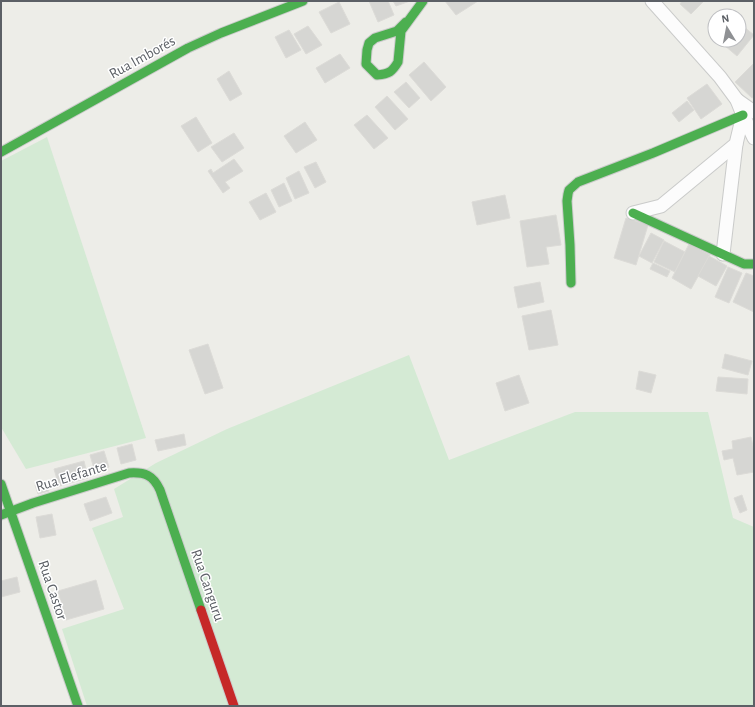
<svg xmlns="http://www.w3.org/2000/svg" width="755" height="707" font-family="'Alegreya Sans',sans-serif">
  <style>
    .green { fill: #d4ead4 }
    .building { fill: #d6d6d3; stroke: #dcdbd7 }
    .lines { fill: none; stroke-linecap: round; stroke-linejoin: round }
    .street-casing { stroke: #cacbca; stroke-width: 15 }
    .fast-casing { stroke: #cbcbcb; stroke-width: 11 }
    .jam-casing { stroke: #cbcbcb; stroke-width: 11 }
    .street { stroke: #fcfcfc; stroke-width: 13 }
    .fast { stroke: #4caf50; stroke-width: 9 }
    .jam { stroke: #c62828; stroke-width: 9 }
    .labels { text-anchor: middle; stroke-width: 3; stroke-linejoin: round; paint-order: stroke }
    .street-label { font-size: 15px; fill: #5c6066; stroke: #fff }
  </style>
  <rect width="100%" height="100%" fill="#edede8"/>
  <g class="green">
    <path d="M 47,137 L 146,438 L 26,469 L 1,427 L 1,161 Z"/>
    <path d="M 409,355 L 449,460 L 575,412 L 708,412 L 733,518 L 754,527 L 754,706 L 87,706 L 62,629 L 124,609 L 92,528 L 123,517 L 114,489 L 156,463 L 227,429 Z"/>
  </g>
  <g class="building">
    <path d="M 369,1 L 388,1 L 394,15 L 378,22 Z"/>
    <path d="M 393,1 L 410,1 L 396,6 Z"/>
    <path d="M 445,1 L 478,1 L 456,15 Z"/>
    <path d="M 682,1 L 704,1 L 691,14 L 680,4 Z"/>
    <path d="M 339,2 L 350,24 L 331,33 L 319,12 Z"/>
    <path d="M 739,23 L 754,35 L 737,56 L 718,40 L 739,40 Z"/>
    <path d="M 308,26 L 322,45 L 306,54 L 294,34 Z"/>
    <path d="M 289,30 L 301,50 L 286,58 L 275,37 Z"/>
    <path d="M 340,54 L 350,68 L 325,83 L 316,68 Z"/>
    <path d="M 424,62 L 446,87 L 431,101 L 409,75 Z"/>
    <path d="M 754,63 L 754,97 L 752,98 L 735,82 Z"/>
    <path d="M 229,71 L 242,94 L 230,101 L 217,79 Z"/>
    <path d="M 406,82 L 420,98 L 409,108 L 394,92 Z"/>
    <path d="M 707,84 L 722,104 L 701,119 L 687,98 Z"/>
    <path d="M 387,96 L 408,119 L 395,130 L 375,107 Z"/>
    <path d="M 687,101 L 694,110 L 679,122 L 672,113 Z"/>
    <path d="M 367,115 L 388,138 L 374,149 L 354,125 Z"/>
    <path d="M 196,117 L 212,143 L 198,152 L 181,126 Z"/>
    <path d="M 305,122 L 317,140 L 296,153 L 284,136 Z"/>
    <path d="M 234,133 L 244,148 L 222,162 L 211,147 Z"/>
    <path d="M 234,159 L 243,171 L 225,182 L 230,188 L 223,193 L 208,171 L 211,169 L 213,173 Z"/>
    <path d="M 316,162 L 326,182 L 315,188 L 304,167 Z"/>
    <path d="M 299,171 L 309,193 L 295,199 L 286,178 Z"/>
    <path d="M 284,183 L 292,201 L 279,207 L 271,190 Z"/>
    <path d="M 266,193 L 276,212 L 260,220 L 249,202 Z"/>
    <path d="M 505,195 L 510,218 L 477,225 L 472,202 Z"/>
    <path d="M 556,215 L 561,245 L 546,247 L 549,264 L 527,267 L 520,221 Z"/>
    <path d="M 626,218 L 648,225 L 636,265 L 614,258 Z"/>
    <path d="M 651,233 L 664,240 L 652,263 L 639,256 Z"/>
    <path d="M 664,241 L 685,252 L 675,272 L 654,262 Z"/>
    <path d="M 689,244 L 710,255 L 691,289 L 672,278 Z"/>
    <path d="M 709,256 L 727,266 L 716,286 L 698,276 Z"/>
    <path d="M 653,263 L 670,271 L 667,277 L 650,269 Z"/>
    <path d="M 728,267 L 742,273 L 729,303 L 715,297 Z"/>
    <path d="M 746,273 L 754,276 L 754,312 L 733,302 Z"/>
    <path d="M 540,282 L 544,302 L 518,308 L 514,287 Z"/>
    <path d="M 551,310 L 558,345 L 529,350 L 522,316 Z"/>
    <path d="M 208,344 L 223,388 L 205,394 L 189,350 Z"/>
    <path d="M 725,354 L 752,361 L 748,375 L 722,368 Z"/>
    <path d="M 639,371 L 656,375 L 651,393 L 636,389 Z"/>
    <path d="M 519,375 L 529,403 L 505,411 L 496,383 Z"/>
    <path d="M 718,377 L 748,379 L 747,394 L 716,391 Z"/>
    <path d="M 184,434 L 186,445 L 158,451 L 155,440 Z"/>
    <path d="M 751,437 L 754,451 L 754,472 L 737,475 L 733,458 L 724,460 L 722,451 L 733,449 L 732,441 Z"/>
    <path d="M 132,444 L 136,460 L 121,464 L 117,448 Z"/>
    <path d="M 104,451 L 109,467 L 95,472 L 90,455 Z"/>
    <path d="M 84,461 L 88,478 L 59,486 L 54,469 Z"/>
    <path d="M 46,482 L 49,491 L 38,494 L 35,485 Z"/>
    <path d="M 742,495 L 747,510 L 740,513 L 734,498 Z"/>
    <path d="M 106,497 L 112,513 L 90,521 L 84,504 Z"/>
    <path d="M 52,514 L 56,535 L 40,538 L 36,517 Z"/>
    <path d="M 17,577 L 20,592 L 1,597 L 1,581 Z"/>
    <path d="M 96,580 L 104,609 L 66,620 L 58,591 Z"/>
  </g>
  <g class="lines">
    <defs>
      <g id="street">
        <path d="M 652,1 L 720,77 L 737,100 L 743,115 L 754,138"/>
        <path d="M 737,100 L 754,112"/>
        <path d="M 633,213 L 661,206 L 736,144 L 743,115"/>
        <path d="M 723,254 L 736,144"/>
      </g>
      <g id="fast">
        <path d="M 406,22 L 397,31 L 375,38 L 369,43 L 367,50 L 366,64 L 377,75 C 389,74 392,72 398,62 L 401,31 L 423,1"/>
        <path d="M 1,152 L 188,48 L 221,33 L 303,1"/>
        <path d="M 633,213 L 744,264 L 754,264"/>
        <path d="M 571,283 L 570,245 L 567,201 L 568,194 L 569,190 L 578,182 L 653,153 L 743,115"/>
        <path d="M 1,484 L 78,706"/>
        <path d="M 1,515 L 33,503 L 129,473 C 145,472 153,475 160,490 L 201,610"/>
      </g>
      <path id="jam" d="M 201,610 L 234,706"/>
    </defs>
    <use href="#street" class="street-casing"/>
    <use href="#fast" class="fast-casing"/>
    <use href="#jam" class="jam-casing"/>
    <use href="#street" class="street"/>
    <use href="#fast" class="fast"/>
    <use href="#jam" class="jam"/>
  </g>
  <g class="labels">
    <g class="street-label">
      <text transform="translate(142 57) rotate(-29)" y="5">Rua Imborés</text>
      <text transform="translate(71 476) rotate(-17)" y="5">Rua Elefante</text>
      <text transform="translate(208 585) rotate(71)" y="5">Rua Canguru</text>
      <text transform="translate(53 590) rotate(71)" y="5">Rua Castor</text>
    </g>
  </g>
  <rect width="755" height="707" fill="none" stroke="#5c6066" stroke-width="4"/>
  <g transform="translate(727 28) rotate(350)"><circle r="19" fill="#ffffff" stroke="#bebfc2"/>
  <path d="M0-3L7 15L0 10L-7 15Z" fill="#8f9194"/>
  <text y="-6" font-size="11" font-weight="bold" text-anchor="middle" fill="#5c6066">N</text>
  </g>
</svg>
